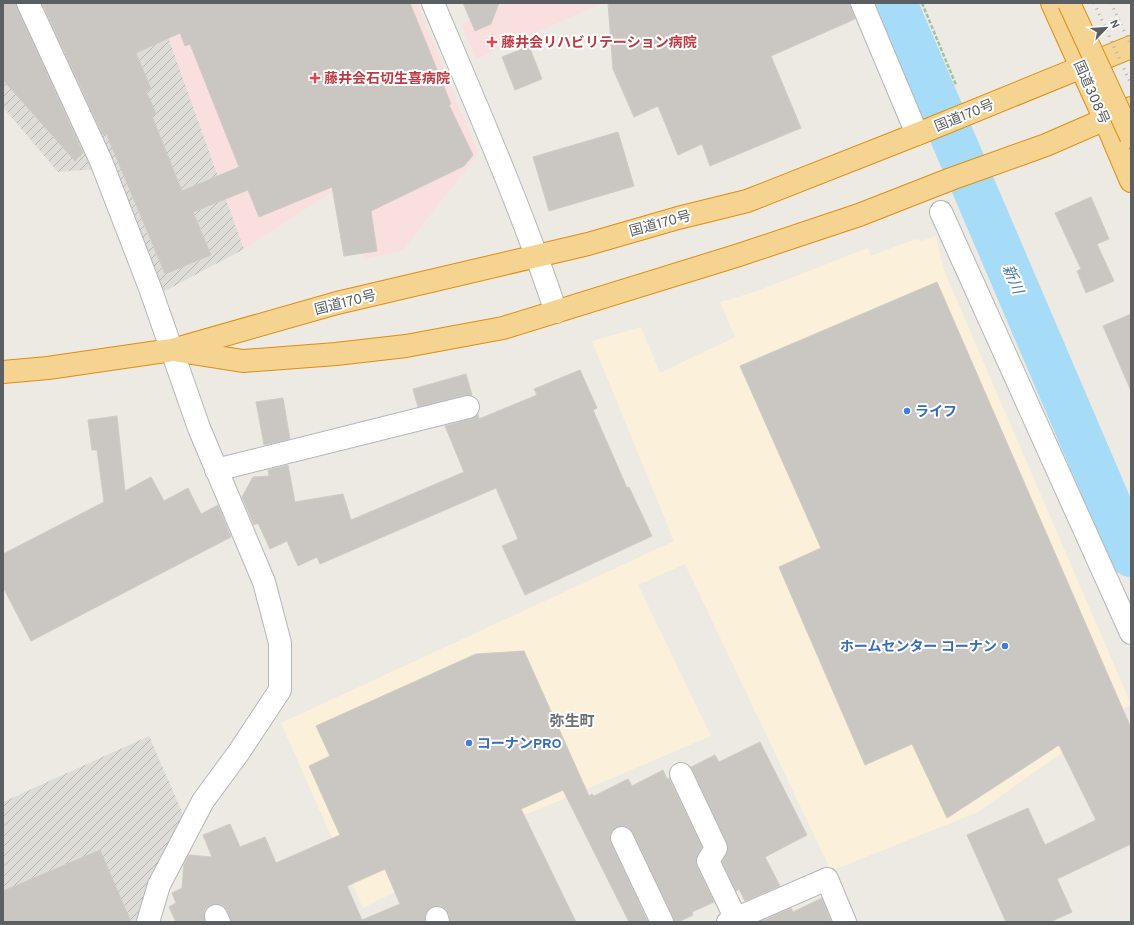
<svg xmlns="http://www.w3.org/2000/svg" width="1134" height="925" font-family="Overpass,'Noto Sans JP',sans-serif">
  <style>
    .commercial { fill: #fbf0d9 }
    .industrial { fill: url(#industrial-furrows) }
    .medical { fill: #f9e0df }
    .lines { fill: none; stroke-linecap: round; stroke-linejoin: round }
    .river { stroke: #a7dcf9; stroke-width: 44 }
    .building { fill: #cac7c2; stroke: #d1cbc2; fill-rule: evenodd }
    .minor-casing { stroke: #b3b6b9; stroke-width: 24 }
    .highway-casing { stroke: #df8d10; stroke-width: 24 }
    .path { stroke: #9cc5a4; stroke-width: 2.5; stroke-dasharray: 4 2; stroke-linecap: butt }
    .minor { stroke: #fff; stroke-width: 22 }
    .highway { stroke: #f5d391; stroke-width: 22 }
    .rail { stroke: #b1b2b2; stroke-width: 3; stroke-dasharray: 1 5; stroke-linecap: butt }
    .highway-bridge-casing { stroke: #df8d10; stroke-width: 24; stroke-linecap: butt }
    .highway-bridge { stroke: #f5d391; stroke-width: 22 }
    .health-dot { fill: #e0444e; stroke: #fff; stroke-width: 1.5 }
    .shop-dot { fill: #3f7fe0; stroke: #fff; stroke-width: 1.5 }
    .labels { text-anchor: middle; stroke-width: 4; stroke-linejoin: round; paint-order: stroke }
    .health-label { font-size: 14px; font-weight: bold; fill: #be3a42; stroke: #fff; text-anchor: start }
    .street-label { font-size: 14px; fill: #5b5f62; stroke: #fff }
    .shop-label { font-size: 14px; font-weight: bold; fill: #366cbe; stroke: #fff; text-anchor: start }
    .water-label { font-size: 15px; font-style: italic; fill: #4379a1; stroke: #fff }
    .neighbourhood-label { font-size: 15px; font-weight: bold; fill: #6c7174; stroke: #fff }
  </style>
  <defs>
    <pattern id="industrial-furrows" width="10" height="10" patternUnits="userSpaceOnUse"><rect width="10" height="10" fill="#dedcd7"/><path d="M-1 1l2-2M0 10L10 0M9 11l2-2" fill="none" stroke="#b7b6b2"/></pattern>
  </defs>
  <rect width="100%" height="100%" fill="#edeae3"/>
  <path class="commercial" d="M 936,236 L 943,268 L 1131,704 L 978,812 L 831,871 L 685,564 L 638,585 L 711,736 L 450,847 L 456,861 L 363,908 L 281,723 L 674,541 L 592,341 L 641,327 L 660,373 L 735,337 L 720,302 L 754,292 L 868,248 L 871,256 L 915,239 L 921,241 Z"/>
  <g class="industrial">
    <path d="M 3,3 L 25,3 L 96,169 L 58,172 L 3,107 Z"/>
    <path d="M 40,3 L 156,3 L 244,249 L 161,293 Z"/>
    <path d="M 149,736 L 189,828 L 154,922 L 3,922 L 3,802 Z"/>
  </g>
  <g class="medical">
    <path d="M 156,3 L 417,3 L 478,154 L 403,250 L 365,259 L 354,178 L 244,249 Z"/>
    <path d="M 508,3 L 603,3 L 476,59 L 461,24 Z"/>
  </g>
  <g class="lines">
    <path class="river" d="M 895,3 L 1131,555"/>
  </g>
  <g class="building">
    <path d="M 3,3 L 16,3 L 17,8 L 83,153 L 75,161 L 3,80 Z"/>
    <path d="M 42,3 L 410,3 L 451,104 L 449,105 L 473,155 L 464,166 L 371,211 L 377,251 L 344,256 L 332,187 L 259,217 L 248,190 L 193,212 L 211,255 L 165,274 L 106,133 L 103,135 ZM 180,33 L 185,46 L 190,44 L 239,167 L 182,191 L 152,116 L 156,114 L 146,91 L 151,89 L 136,53 Z"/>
    <path d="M 463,3 L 499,3 L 491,24 L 475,31 Z"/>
    <path d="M 608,3 L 849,3 L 855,19 L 771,56 L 801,128 L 710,166 L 702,144 L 678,155 L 658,106 L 634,117 L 613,69 Z"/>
    <path d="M 529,46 L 542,79 L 515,90 L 502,57 Z"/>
    <path d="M 618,132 L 634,186 L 549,211 L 533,157 Z"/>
    <path d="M 1091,197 L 1109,239 L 1097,244 L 1114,281 L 1086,293 L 1077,271 L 1081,269 L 1055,213 Z"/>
    <path d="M 937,282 L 1131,728 L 1131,844 L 1057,879 L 1072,912 L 1050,922 L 1006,922 L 967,835 L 1028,808 L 1045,845 L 1096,820 L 1059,745 L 947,818 L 912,744 L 865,765 L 779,567 L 821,548 L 740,366 Z"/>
    <path d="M 1131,314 L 1131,391 L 1103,326 Z"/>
    <path d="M 580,370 L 597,408 L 593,410 L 627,488 L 629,487 L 652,536 L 525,595 L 502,546 L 518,539 L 496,488 L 320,564 L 317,557 L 298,566 L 287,541 L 270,549 L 258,523 L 254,525 L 242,497 L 253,477 L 269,476 L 268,470 L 288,465 L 295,502 L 343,494 L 351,520 L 464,472 L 445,426 L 471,419 L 478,414 L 479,419 L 537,395 L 534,389 Z"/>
    <path d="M 466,374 L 472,395 L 465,395 L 418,407 L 413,389 Z"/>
    <path d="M 283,398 L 290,439 L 264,445 L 256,402 Z"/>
    <path d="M 117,416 L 125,491 L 151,477 L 164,501 L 188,488 L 201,514 L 218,505 L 231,537 L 31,641 L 3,587 L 3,554 L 104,502 L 97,450 L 92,450 L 88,420 Z"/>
    <path d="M 524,651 L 589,796 L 592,794 L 594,796 L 628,779 L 632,786 L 663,770 L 667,779 L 669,778 L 702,847 L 696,860 L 697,866 L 714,902 L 692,912 L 693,915 L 678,922 L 674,922 L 673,917 L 633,833 L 629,828 L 623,826 L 617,827 L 612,831 L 610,837 L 611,843 L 648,922 L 629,922 L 563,790 L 521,809 L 576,922 L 450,922 L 449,915 L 446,909 L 440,906 L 434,906 L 429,909 L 425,914 L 425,922 L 231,922 L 227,910 L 223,905 L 216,904 L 210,905 L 205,909 L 204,916 L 205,922 L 176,922 L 169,907 L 176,903 L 172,893 L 182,888 L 184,864 L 189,855 L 212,857 L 203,835 L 230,824 L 240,847 L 265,837 L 276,863 L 340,835 L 309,766 L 330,756 L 316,726 L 476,654 ZM 385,869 L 400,904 L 362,920 L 347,886 Z"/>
    <path d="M 760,742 L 807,835 L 765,857 L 780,886 L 745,901 L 739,889 L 736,891 L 722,862 L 728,849 L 727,843 L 691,767 L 715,755 L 719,762 Z"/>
    <path d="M 100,850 L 131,922 L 3,922 L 3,891 Z"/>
    <path d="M 822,898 L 831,922 L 759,922 L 791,908 L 793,912 Z"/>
  </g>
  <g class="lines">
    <defs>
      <g id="minor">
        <path d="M 28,3 L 101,161 L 150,288 L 199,428 L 264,582 L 280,643 L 280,690 L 239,752 L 203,801 L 159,885 L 148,922"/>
        <path d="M 433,3 C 476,105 521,207 556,312"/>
        <path d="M 862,3 L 917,134"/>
        <path d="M 941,212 L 1131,633"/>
        <path d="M 216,470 L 468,407"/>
        <path d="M 681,774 L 716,848 L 708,861 L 736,919"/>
        <path d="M 622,838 L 662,922"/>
        <path d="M 216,916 L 219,922"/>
        <path d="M 437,918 L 438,922"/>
        <path d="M 728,922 L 827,879 L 845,922"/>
      </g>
      <g id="highway">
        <path d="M 1052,3 L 1105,120 L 1131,181"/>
        <path d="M 179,351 L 243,361 L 336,354 L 406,346 L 503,328 L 739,255 L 859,215 L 951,179 L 1046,145 L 1131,108"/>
        <path d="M 3,372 L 48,368 L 172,350 L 337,303 L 588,244 L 678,218 L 747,201 L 930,129 L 1131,47"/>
      </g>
    </defs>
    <use href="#minor" class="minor-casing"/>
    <use href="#highway" class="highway-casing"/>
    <path class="path" d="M 922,3 L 956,85"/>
    <use href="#minor" class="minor"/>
    <use href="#highway" class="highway"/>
    <g class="rail">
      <path d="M 1094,3 L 1131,84"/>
      <path d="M 1111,3 L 1131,46"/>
    </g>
    <defs>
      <path id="highway-bridge" d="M 1069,3 L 1131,137"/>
    </defs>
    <use href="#highway-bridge" class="highway-bridge-casing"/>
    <use href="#highway-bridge" class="highway-bridge"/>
  </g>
  <g class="health-dot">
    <path d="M490 36h4v4h4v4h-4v4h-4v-4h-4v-4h4z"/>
    <path d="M313 72h4v4h4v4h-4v4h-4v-4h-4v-4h4z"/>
  </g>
  <g class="shop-dot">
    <circle cx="907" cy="411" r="4"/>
    <circle cx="1005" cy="646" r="4"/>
    <circle cx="469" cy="743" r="4"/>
  </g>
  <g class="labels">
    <g class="health-label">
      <text x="501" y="47">藤井会リハビリテーション病院</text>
      <text x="324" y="83">藤井会石切生喜病院</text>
    </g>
    <g class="street-label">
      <text transform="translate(1092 92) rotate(66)" y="5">国道308号</text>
      <text transform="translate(964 115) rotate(-22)" y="5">国道170号</text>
      <text transform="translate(660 223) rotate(-15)" y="5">国道170号</text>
      <text transform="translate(345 302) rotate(-14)" y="5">国道170号</text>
    </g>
    <g class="shop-label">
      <text x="915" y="416">ライフ</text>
      <text x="997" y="651" text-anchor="end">ホームセンター コーナン</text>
      <text x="477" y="748">コーナンPRO</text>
    </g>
    <g class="water-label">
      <text transform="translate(1013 279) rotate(67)" y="5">新川</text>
    </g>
    <g class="neighbourhood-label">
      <text x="572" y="726">弥生町</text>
    </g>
  </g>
  <rect width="1134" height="925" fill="none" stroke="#5b5f62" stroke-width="8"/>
  <g transform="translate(1106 28) rotate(65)" stroke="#ffffff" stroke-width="3" paint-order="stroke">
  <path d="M0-3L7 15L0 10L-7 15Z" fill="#5b5f62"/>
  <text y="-6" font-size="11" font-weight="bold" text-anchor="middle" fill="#5b5f62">N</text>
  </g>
</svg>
